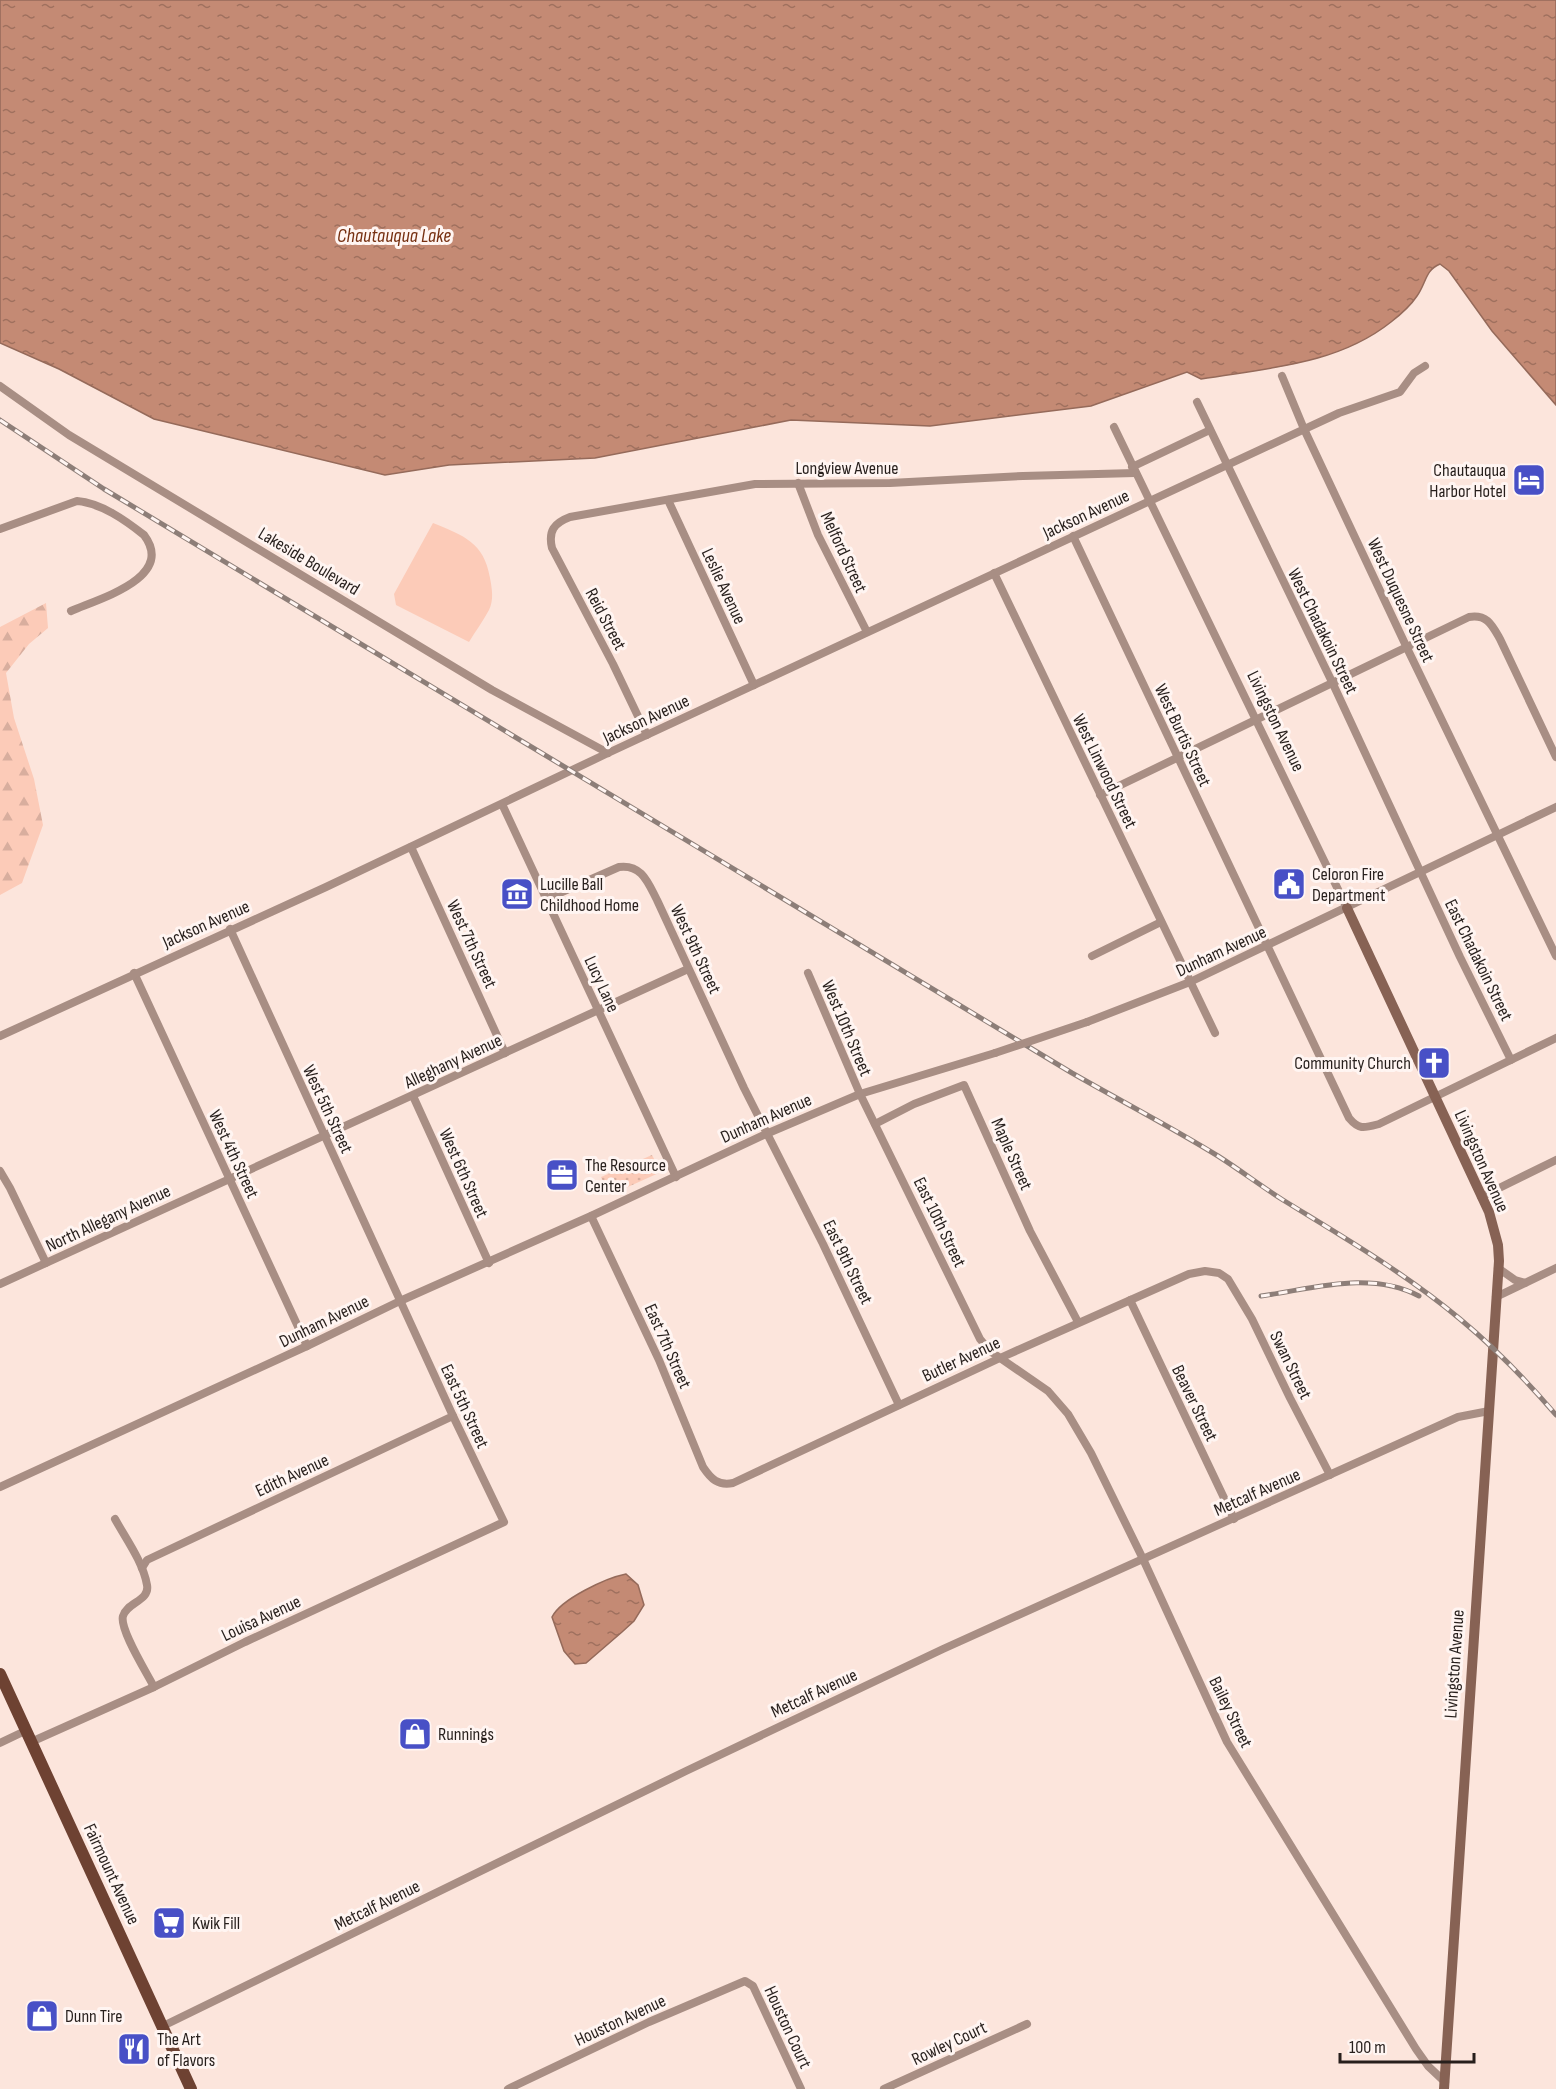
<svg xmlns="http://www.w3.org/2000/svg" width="1556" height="2089" font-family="'Sofia Sans Condensed',sans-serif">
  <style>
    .grass { fill: url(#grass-dots) }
    .forest { fill: url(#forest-firs) }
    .garden { fill: #fccbb8 }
    .water { fill: url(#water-ripples); stroke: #956a5a; stroke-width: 1.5 }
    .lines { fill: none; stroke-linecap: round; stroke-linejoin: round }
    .street { stroke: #a88e84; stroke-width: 8 }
    .secondary { stroke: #876254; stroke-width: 10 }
    .primary { stroke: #6e4232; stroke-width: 12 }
    .rail-casing { stroke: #8d7e78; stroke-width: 5 }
    .rail { stroke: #fff5f2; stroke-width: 3; stroke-dasharray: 9; stroke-linecap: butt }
    .street-bridge { stroke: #a88e84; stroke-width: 8 }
    .labels { text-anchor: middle; stroke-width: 6; stroke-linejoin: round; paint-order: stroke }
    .street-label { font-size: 18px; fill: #271f1c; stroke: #fff5f2 }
    .poi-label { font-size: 18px; fill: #271f1c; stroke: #fff5f2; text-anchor: start }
    .water-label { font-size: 20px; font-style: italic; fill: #762f10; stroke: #fff5f2 }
  </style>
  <defs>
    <pattern id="grass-dots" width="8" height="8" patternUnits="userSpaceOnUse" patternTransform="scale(1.5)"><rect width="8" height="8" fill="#fccbb8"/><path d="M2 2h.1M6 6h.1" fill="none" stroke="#d8ae9e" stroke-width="1.8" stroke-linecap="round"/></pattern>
    <pattern id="forest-firs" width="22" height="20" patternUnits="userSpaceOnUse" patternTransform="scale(1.5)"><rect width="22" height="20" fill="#fccbb8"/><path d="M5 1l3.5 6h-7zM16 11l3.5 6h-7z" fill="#d8ae9e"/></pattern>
    <pattern id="water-ripples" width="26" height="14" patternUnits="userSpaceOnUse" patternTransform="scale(1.5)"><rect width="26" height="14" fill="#c48a74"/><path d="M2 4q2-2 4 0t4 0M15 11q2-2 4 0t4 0" fill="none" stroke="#9f705e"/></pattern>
  </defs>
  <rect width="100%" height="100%" fill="#fce5dc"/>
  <path class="grass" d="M 652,1155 L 661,1172 L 610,1195 L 601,1177 Z"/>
  <path class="forest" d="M 46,603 L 48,628 L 29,644 L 6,673 L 14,718 L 34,779 L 43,825 L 22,883 L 0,895 L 0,627 Z"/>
  <path class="garden" d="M 433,523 C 464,536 484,542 490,578 C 492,589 494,600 489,610 C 483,621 475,632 469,642 L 396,605 L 394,594 Z"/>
  <g class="water">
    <path d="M 0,0 L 1556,0 L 1556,405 L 1492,331 L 1449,271 L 1440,264 C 1425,270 1426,284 1417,296 C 1411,305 1400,315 1391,322 C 1337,365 1267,368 1201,379 L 1187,372 L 1091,406 L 930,426 L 791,420 L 595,458 L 449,465 L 385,475 L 154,419 L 59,369 L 0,343 Z"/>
    <path d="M 626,1574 L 638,1585 L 644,1605 L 634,1621 L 622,1632 L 586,1663 L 575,1664 L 564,1651 L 552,1617 C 561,1599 606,1578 626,1574 Z"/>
  </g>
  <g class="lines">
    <g class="street">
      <path d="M 1282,376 L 1304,429 L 1407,648 L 1556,956"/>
      <path d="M 0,386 L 69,435 L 492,690 L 608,753"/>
      <path d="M 1197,402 L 1333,684 L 1460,957 L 1511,1060"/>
      <path d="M 1114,427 L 1347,908"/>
      <path d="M 1132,467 L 1210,430"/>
      <path d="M 798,483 L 818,535 L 867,632"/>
      <path d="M 668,500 L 754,685"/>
      <path d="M 0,529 L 77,501 C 101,503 125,520 144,535 C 176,578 98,599 71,611"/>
      <path d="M 1073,536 L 1349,1118 C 1359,1130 1364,1128 1379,1124 L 1556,1038"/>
      <path d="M 994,573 L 1215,1033"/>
      <path d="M 647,735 L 613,664 L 552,548 C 548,531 554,523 570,517 L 755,484 L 890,483 L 1023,476 L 1135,473"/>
      <path d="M 1100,795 L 1469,617 C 1487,614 1492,625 1500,639 L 1556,757"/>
      <path d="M 502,804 L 676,1177"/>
      <path d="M 411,847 L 505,1053"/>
      <path d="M 546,899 L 619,867 C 642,864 648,883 657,900 L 744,1088 L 823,1244 L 899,1405"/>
      <path d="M 1092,956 L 1161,922"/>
      <path d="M 134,973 L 307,1346"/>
      <path d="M 808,973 L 860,1094 L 980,1339 L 990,1351 L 1048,1391 L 1068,1414 L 1091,1453 L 1143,1559 L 1227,1742 L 1416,2049 L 1428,2066 L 1445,2082"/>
      <path d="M 1087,1022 L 1190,982 L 1556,807"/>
      <path d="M 0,1036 L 326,887 L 608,753 L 1339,413 L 1400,392 L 1414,373 L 1425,366"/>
      <path d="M 413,1096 L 489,1263"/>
      <path d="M 875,1124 L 914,1104 L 964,1085 L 1030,1231 L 1078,1322"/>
      <path d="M 0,1171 L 10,1188 L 46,1263"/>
      <path d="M 1481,1197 L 1556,1160"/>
      <path d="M 591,1216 L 659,1360 L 703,1467 C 711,1479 718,1486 733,1483 L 1000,1358 L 1189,1274 L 1205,1271 L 1219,1273 L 1228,1279 L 1252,1319 L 1290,1398 L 1330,1475"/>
      <path d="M 1498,1268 L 1515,1280 L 1525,1283"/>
      <path d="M 0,1284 L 688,969"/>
      <path d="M 1496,1297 L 1556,1268"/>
      <path d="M 1130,1300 L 1234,1519"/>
      <path d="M 0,1487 L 307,1346 L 400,1301 L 591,1216 L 766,1134 L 860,1094 L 995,1053"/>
      <path d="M 115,1519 C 126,1539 143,1562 147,1585 C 150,1601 127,1602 123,1616 C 119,1629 147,1673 154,1687"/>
      <path d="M 142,1568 L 147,1560 L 453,1416"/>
      <path d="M 31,1742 L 154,1687 L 245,1642 L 504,1522 L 453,1416 L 230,929"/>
      <path d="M 0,1743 L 25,1731"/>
      <path d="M 163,2026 L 686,1771 L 943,1649 L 1458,1417 L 1489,1411"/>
      <path d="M 508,2089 L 649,2022 L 745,1981 L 753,1986 L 801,2089"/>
      <path d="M 884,2089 L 1027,2024"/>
    </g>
    <path class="secondary" d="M 1347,908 L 1489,1212 L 1498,1245 L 1499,1261 C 1480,1537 1461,1813 1444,2089"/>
    <path class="primary" d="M 0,1674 L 191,2089"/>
    <defs>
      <g id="rail">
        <path d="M 0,420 L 104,489 L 1072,1073 C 1121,1101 1171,1127 1218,1156 C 1240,1170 1261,1186 1283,1200 C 1343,1237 1405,1273 1460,1319 C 1495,1348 1527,1381 1556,1415"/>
        <path d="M 1261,1296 C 1312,1289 1370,1270 1419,1296"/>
      </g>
    </defs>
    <use href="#rail" class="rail-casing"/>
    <use href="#rail" class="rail"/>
    <path class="street-bridge" d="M 995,1053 L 1087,1022"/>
  </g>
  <defs>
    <symbol id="hotel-square" viewBox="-11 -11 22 22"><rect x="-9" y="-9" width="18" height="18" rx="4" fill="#4850c6" stroke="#fff5f2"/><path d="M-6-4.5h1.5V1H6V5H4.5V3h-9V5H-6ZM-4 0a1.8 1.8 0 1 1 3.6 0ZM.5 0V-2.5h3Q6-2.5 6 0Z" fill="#fff"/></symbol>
    <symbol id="civic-square" viewBox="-11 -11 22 22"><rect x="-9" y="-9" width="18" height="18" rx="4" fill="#4850c6" stroke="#fff5f2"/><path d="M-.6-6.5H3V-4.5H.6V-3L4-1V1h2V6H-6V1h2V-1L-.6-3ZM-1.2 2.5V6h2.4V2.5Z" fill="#fff"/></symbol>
    <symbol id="museum-square" viewBox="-11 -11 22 22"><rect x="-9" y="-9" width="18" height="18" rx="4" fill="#4850c6" stroke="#fff5f2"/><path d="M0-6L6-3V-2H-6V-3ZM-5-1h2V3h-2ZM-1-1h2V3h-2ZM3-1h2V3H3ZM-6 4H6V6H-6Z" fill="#fff"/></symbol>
    <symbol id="church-square" viewBox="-11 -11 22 22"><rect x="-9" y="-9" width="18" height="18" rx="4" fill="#4850c6" stroke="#fff5f2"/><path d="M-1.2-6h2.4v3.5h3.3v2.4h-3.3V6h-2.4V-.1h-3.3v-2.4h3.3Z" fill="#fff"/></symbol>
    <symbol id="office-square" viewBox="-11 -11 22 22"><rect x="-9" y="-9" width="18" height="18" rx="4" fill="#4850c6" stroke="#fff5f2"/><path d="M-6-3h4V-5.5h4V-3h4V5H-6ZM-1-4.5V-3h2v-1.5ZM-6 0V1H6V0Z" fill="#fff"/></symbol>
    <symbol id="shop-square" viewBox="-11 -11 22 22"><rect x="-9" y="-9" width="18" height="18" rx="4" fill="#4850c6" stroke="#fff5f2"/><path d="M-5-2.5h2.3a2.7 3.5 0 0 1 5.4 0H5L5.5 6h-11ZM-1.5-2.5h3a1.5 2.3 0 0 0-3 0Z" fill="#fff"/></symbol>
    <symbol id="supermarket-square" viewBox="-11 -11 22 22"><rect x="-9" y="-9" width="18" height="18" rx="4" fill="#4850c6" stroke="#fff5f2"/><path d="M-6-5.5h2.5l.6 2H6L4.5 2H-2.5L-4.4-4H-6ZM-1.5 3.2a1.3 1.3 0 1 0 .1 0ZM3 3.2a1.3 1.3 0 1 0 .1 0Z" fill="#fff"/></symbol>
    <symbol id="restaurant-square" viewBox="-11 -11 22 22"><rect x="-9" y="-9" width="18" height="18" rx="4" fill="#4850c6" stroke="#fff5f2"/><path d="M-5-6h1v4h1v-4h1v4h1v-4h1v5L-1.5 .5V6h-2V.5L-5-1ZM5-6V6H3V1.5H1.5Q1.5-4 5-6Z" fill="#fff"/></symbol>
  </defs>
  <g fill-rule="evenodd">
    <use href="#hotel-square" x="1510" y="461" width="38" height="38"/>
    <use href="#civic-square" x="1270" y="865" width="38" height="38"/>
    <use href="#museum-square" x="498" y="875" width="38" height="38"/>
    <use href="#church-square" x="1415" y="1044" width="38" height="38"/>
    <use href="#office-square" x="543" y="1156" width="38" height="38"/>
    <use href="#shop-square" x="396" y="1715" width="38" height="38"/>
    <use href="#supermarket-square" x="150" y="1904" width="38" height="38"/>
    <use href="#shop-square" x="23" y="1997" width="38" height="38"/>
    <use href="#restaurant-square" x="115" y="2030" width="38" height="38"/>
  </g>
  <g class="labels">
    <g class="street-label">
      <text x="847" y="474">Longview Avenue</text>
      <text transform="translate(1086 514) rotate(-25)" y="6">Jackson Avenue</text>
      <text transform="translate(844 552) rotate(65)" y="6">Melford Street</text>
      <text transform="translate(309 561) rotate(31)" y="6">Lakeside Boulevard</text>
      <text transform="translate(724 586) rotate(65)" y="6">Leslie Avenue</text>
      <text transform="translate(1401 600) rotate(65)" y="6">West Duquesne Street</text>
      <text transform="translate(606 619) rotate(62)" y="6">Reid Street</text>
      <text transform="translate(1323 631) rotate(64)" y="6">West Chadakoin Street</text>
      <text transform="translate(646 719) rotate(-25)" y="6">Jackson Avenue</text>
      <text transform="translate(1276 721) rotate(64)" y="6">Livingston Avenue</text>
      <text transform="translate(1183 735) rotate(65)" y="6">West Burtis Street</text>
      <text transform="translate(1105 771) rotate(64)" y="6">West Linwood Street</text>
      <text transform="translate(206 924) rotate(-24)" y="6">Jackson Avenue</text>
      <text transform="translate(472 944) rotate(65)" y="6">West 7th Street</text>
      <text transform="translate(696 949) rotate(65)" y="6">West 9th Street</text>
      <text transform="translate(1221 951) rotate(-25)" y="6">Dunham Avenue</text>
      <text transform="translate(1479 960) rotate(64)" y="6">East Chadakoin Street</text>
      <text transform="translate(602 984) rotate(65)" y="6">Lucy Lane</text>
      <text transform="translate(847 1028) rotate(67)" y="6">West 10th Street</text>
      <text transform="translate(453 1061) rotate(-25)" y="6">Alleghany Avenue</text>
      <text transform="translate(328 1109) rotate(65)" y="6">West 5th Street</text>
      <text transform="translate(766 1118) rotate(-24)" y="6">Dunham Avenue</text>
      <text transform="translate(234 1154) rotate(65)" y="6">West 4th Street</text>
      <text transform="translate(1012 1154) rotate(66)" y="6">Maple Street</text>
      <text transform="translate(1482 1161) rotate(66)" y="6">Livingston Avenue</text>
      <text transform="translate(464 1173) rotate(66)" y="6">West 6th Street</text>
      <text transform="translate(108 1218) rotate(-25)" y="6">North Allegany Avenue</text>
      <text transform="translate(940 1222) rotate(64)" y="6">East 10th Street</text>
      <text transform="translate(848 1262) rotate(64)" y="6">East 9th Street</text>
      <text transform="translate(324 1321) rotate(-26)" y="6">Dunham Avenue</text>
      <text transform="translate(668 1346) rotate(66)" y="6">East 7th Street</text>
      <text transform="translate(961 1359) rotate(-25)" y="6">Butler Avenue</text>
      <text transform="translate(1291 1365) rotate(64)" y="6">Swan Street</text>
      <text transform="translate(1195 1403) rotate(64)" y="6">Beaver Street</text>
      <text transform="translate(465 1406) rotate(65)" y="6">East 5th Street</text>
      <text transform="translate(292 1475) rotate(-25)" y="6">Edith Avenue</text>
      <text transform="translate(1257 1492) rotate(-24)" y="6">Metcalf Avenue</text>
      <text transform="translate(261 1618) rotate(-25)" y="6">Louisa Avenue</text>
      <text transform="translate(1454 1664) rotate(-86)" y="6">Livingston Avenue</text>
      <text transform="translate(814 1693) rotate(-25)" y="6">Metcalf Avenue</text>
      <text transform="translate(1231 1712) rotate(64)" y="6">Bailey Street</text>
      <text transform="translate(112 1874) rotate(65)" y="6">Fairmount Avenue</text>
      <text transform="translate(377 1905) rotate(-26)" y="6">Metcalf Avenue</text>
      <text transform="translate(620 2020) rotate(-25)" y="6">Houston Avenue</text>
      <text transform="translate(788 2027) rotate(65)" y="6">Houston Court</text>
      <text transform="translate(949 2043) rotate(-25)" y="6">Rowley Court</text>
    </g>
    <g class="poi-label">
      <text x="1506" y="476" text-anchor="end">Chautauqua<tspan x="1506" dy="21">Harbor Hotel</tspan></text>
      <text x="1312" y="880">Celoron Fire<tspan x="1312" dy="21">Department</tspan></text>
      <text x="540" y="890">Lucille Ball<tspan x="540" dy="21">Childhood Home</tspan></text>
      <text x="1411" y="1069" text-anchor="end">Community Church</text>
      <text x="585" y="1171">The Resource<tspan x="585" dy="21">Center</tspan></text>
      <text x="438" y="1740">Runnings</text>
      <text x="192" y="1929">Kwik Fill</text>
      <text x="65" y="2022">Dunn Tire</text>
      <text x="157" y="2045">The Art<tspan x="157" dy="21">of Flavors</tspan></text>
    </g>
    <g class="water-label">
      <text x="394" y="242">Chautauqua Lake</text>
    </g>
  </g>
  <path d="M1340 2053v9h134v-9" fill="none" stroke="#271f1c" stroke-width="3"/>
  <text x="1349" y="2053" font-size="18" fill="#271f1c" stroke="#fff5f2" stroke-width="4.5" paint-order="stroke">100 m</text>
</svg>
